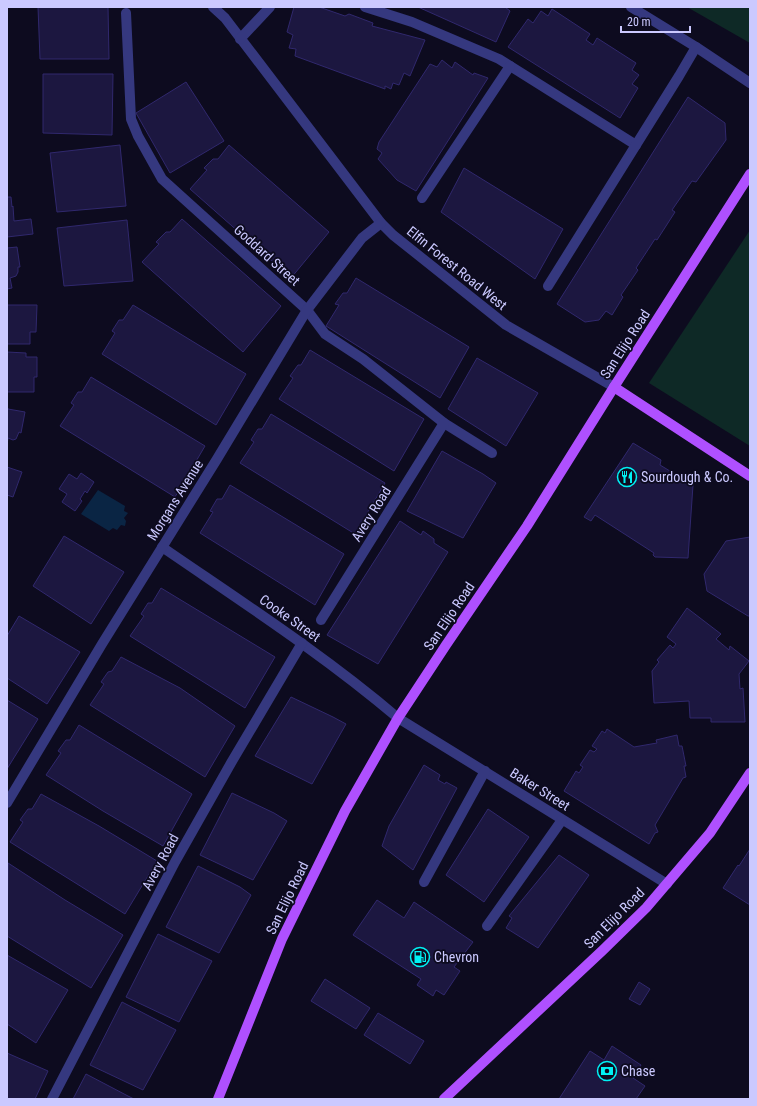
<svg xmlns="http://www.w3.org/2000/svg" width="757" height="1106" font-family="'Roboto Condensed',sans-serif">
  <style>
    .green { fill: #0e2926 }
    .water { fill: #0a2544 }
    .building { fill: #1c1740; stroke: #30286d }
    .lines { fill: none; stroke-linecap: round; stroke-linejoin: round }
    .minor { stroke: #35387f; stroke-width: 10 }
    .major { stroke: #af50ff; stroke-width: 10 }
    .labels { text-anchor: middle; stroke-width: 3.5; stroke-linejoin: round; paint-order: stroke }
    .street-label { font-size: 14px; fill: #cbc9ff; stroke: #0d0b1f }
    .poi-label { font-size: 14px; fill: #cbc9ff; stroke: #0d0b1f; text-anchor: start }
  </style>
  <rect width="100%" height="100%" fill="#0d0b1f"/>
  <g class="green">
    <path d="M 687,7 L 750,7 L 750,43 Z"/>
    <path d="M 750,230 L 750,446 L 649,383 Z"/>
  </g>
  <path class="water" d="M 98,490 L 125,506 L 124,511 L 128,513 L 124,518 L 126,521 L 125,526 L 121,525 L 117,530 L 113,528 L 109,531 L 81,514 Z"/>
  <g class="building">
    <path d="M 38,7 L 108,7 L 109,59 L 40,59 Z"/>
    <path d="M 294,7 L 319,7 L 345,16 L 349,14 L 373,23 L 372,26 L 425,40 L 410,76 L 404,73 L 399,85 L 393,83 L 391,89 L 385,86 L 385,89 L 295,56 L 296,49 L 289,48 L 293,35 L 287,32 Z"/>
    <path d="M 418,7 L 505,7 L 510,11 L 496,42 Z"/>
    <path d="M 552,9 L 590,34 L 586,40 L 593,45 L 597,38 L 636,63 L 632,70 L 639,75 L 632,84 L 638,88 L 620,118 L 508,47 L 528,19 L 533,23 L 541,11 L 548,16 Z"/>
    <path d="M 442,60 L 452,68 L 455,62 L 473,75 L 474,73 L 488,78 L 416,191 L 397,180 L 378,159 L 382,153 L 377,149 L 379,142 L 430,64 L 437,67 Z"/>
    <path d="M 43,74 L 113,74 L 112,135 L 43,133 Z"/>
    <path d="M 186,82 L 224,141 L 170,173 L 136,113 Z"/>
    <path d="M 688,97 L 725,123 L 726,140 L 696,182 L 692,181 L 672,210 L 675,212 L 657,240 L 655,239 L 636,268 L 638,270 L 621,295 L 623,297 L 612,315 L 606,311 L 599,320 L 585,322 L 557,304 Z"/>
    <path d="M 120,145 L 126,206 L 57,212 L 50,153 Z"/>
    <path d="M 229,145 L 329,232 L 291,278 L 190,189 L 207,170 L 204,168 L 213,159 L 218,159 Z"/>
    <path d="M 464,168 L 563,229 L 535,279 L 441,212 Z"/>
    <path d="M 7,197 L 11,197 L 12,207 L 13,206 L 14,221 L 31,219 L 33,234 L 7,237 Z"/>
    <path d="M 182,219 L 281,306 L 243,352 L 142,262 L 159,244 L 156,242 L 166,232 L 170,232 Z"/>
    <path d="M 127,220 L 133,281 L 64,286 L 57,228 Z"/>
    <path d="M 17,247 L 20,267 L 18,267 L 18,272 L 16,276 L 10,278 L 12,288 L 7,289 L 7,248 Z"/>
    <path d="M 356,278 L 469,347 L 440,398 L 326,326 L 339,305 L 335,304 L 343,293 L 347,293 Z"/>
    <path d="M 7,305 L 37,305 L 36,332 L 30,332 L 30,344 L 7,344 Z"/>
    <path d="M 133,305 L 246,374 L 216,425 L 102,354 L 115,333 L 112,331 L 119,320 L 123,320 Z"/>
    <path d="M 310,350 L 424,419 L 394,471 L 279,399 L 293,378 L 290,376 L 298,365 L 301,365 Z"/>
    <path d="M 7,352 L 26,353 L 26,357 L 37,357 L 37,377 L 34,377 L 34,392 L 7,392 Z"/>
    <path d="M 477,358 L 538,393 L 506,446 L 448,409 Z"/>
    <path d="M 91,377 L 205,446 L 175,497 L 60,426 L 74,405 L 71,403 L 78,392 L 82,392 Z"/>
    <path d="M 7,407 L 8,409 L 25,412 L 21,433 L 19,432 L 16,439 L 13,440 L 8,438 L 7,445 Z"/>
    <path d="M 271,414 L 385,483 L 355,534 L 240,463 L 254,442 L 251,440 L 258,429 L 262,429 Z"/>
    <path d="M 633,443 L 661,460 L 660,465 L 693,485 L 688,558 L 655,557 L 653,555 L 654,553 L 595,515 L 591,521 L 584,517 Z"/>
    <path d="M 442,451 L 483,474 L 496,483 L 463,538 L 407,511 Z"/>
    <path d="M 7,467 L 22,472 L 13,497 L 7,495 Z"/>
    <path d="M 81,473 L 94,482 L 87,493 L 85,491 L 80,499 L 82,501 L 75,511 L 62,502 L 67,494 L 59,489 L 69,474 L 77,479 Z"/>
    <path d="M 230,485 L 344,554 L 315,605 L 200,533 L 213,512 L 210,511 L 217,499 L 222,499 Z"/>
    <path d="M 400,521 L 421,535 L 423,531 L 434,539 L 434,543 L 448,552 L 378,664 L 327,635 Z"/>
    <path d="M 64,536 L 124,572 L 91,624 L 33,586 Z"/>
    <path d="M 750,537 L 750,616 L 748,616 L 707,591 L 704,574 L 726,541 Z"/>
    <path d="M 161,588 L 275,657 L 245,708 L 130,636 L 144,616 L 141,614 L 148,603 L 152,603 Z"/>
    <path d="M 687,608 L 721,634 L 716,639 L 729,650 L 730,646 L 749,661 L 739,674 L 740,689 L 743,688 L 745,722 L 711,722 L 711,718 L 690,718 L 689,701 L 654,703 L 652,671 L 659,662 L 657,660 L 670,645 L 673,648 L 676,644 L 667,637 Z"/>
    <path d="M 19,616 L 80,652 L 47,704 L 7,678 L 7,636 Z"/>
    <path d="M 121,657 L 180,688 L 235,726 L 205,777 L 90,705 L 104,684 L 101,682 L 108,672 L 112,671 Z"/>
    <path d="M 291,697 L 333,717 L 346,724 L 312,784 L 255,756 Z"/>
    <path d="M 7,700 L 38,719 L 7,769 Z"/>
    <path d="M 79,725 L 192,794 L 163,846 L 103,811 L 46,775 L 61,753 L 58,751 L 66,740 L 70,740 Z"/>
    <path d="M 607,729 L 634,747 L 657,743 L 656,740 L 677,735 L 679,746 L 682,746 L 686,766 L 684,766 L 686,777 L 683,778 L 655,825 L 658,832 L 655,833 L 649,844 L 564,791 L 576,771 L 579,773 L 583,767 L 580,765 L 590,750 L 594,752 L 597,749 L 592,746 L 602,731 L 605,733 Z"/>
    <path d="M 424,765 L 440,775 L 438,780 L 445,784 L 446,782 L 457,788 L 413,870 L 382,846 L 389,826 Z"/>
    <path d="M 232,793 L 274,813 L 287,821 L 253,880 L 200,855 Z"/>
    <path d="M 41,794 L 99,826 L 157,861 L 125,914 L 10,842 L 23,822 L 20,820 L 28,809 L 32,809 Z"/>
    <path d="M 488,809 L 529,837 L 484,902 L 446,875 Z"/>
    <path d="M 750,849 L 750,905 L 723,888 L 738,865 L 739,866 Z"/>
    <path d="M 559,855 L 589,875 L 538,948 L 506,928 L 512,918 L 509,916 Z"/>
    <path d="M 8,863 L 65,900 L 123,935 L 91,988 L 7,936 Z"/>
    <path d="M 198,866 L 240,887 L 251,895 L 219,953 L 166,927 Z"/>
    <path d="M 377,900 L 404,918 L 414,902 L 473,942 L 454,967 L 460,971 L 444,995 L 436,990 L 433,996 L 417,985 L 421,979 L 353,935 Z"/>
    <path d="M 158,934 L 212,961 L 179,1022 L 126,997 Z"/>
    <path d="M 7,955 L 68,990 L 36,1043 L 7,1024 Z"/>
    <path d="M 325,979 L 370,1008 L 356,1029 L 311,1001 Z"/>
    <path d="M 639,982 L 650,989 L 640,1005 L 629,999 Z"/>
    <path d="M 122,1002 L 176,1030 L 143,1090 L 90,1065 Z"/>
    <path d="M 378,1013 L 424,1041 L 410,1064 L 364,1035 Z"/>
    <path d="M 612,1046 L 641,1065 L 633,1078 L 645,1086 L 636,1099 L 559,1099 L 590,1051 L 604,1060 Z"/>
    <path d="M 7,1053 L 48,1071 L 35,1099 L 7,1099 Z"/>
    <path d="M 86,1074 L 128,1096 L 134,1099 L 73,1099 Z"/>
  </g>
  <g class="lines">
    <g class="minor">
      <path d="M 213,7 L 225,18 L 381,223 L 393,235 L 506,325 L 614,387"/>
      <path d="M 365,7 L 412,22 L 499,59 L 636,145"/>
      <path d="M 631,7 L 696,47 L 750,83"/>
      <path d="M 126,13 L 131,119 L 138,136 L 162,179 L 307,310 L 325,334 L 363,359 L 444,423 L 492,453"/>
      <path d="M 240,39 L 270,7"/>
      <path d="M 422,198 L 510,66"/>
      <path d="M 548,286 L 679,76 L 696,47"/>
      <path d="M 162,547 C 242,602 324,655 398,718 L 667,884"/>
      <path d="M 321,620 L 444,423"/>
      <path d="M 7,803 L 102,644 L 217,459 L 307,310 L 362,238 L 381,223"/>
      <path d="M 424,882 L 485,771"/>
      <path d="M 487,926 L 562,820"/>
      <path d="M 52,1099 L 175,862 L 231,763 L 302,643"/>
    </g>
    <g class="major">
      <path d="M 614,387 L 750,476"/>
      <path d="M 218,1099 L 282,939 L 345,811 L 398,718 L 446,645 L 527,526 L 614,387 L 750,174"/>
      <path d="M 444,1099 L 603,950 L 646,908 L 710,833 L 750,773"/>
    </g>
  </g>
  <defs>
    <symbol id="restaurant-ring" viewBox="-11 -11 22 22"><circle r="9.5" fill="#0d0b1f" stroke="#00f1f4" stroke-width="1.5"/><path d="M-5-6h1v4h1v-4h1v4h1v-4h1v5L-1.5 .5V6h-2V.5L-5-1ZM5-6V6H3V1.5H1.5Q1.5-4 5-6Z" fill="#00f1f4"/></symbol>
    <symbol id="fuel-ring" viewBox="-11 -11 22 22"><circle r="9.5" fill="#0d0b1f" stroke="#00f1f4" stroke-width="1.5"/><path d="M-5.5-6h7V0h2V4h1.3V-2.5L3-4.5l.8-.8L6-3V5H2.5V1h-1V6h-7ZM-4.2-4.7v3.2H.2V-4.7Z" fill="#00f1f4"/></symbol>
    <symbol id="bank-ring" viewBox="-11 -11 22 22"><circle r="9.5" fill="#0d0b1f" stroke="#00f1f4" stroke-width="1.5"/><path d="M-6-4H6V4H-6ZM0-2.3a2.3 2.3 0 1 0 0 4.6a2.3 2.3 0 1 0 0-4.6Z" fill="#00f1f4"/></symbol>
  </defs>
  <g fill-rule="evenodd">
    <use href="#restaurant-ring" x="616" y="466" width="22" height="22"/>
    <use href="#fuel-ring" x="409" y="946" width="22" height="22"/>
    <use href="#bank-ring" x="596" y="1060" width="22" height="22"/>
  </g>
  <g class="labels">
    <g class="street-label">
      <text transform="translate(267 255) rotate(42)" y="5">Goddard Street</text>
      <text transform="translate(457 268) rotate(39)" y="5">Elfin Forest Road West</text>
      <text transform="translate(625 344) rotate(-57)" y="5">San Elijo Road</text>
      <text transform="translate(175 500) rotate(-58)" y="5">Morgans Avenue</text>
      <text transform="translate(371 514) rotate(-58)" y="5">Avery Road</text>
      <text transform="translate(449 616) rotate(-56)" y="5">San Elijo Road</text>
      <text transform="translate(290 618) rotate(35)" y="5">Cooke Street</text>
      <text transform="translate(540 789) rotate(32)" y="5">Baker Street</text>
      <text transform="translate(160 862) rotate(-62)" y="5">Avery Road</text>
      <text transform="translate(287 898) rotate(-64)" y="5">San Elijo Road</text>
      <text transform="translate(614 918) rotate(-45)" y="5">San Elijo Road</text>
    </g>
    <g class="poi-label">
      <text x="641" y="482">Sourdough &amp; Co.</text>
      <text x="434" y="962">Chevron</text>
      <text x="621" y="1076">Chase</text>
    </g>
  </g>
  <rect width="757" height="1106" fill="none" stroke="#cbc9ff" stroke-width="16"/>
  <path d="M621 26v6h69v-6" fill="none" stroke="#cbc9ff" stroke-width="2"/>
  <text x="627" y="26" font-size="12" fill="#cbc9ff" stroke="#0d0b1f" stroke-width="3" paint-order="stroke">20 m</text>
</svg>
